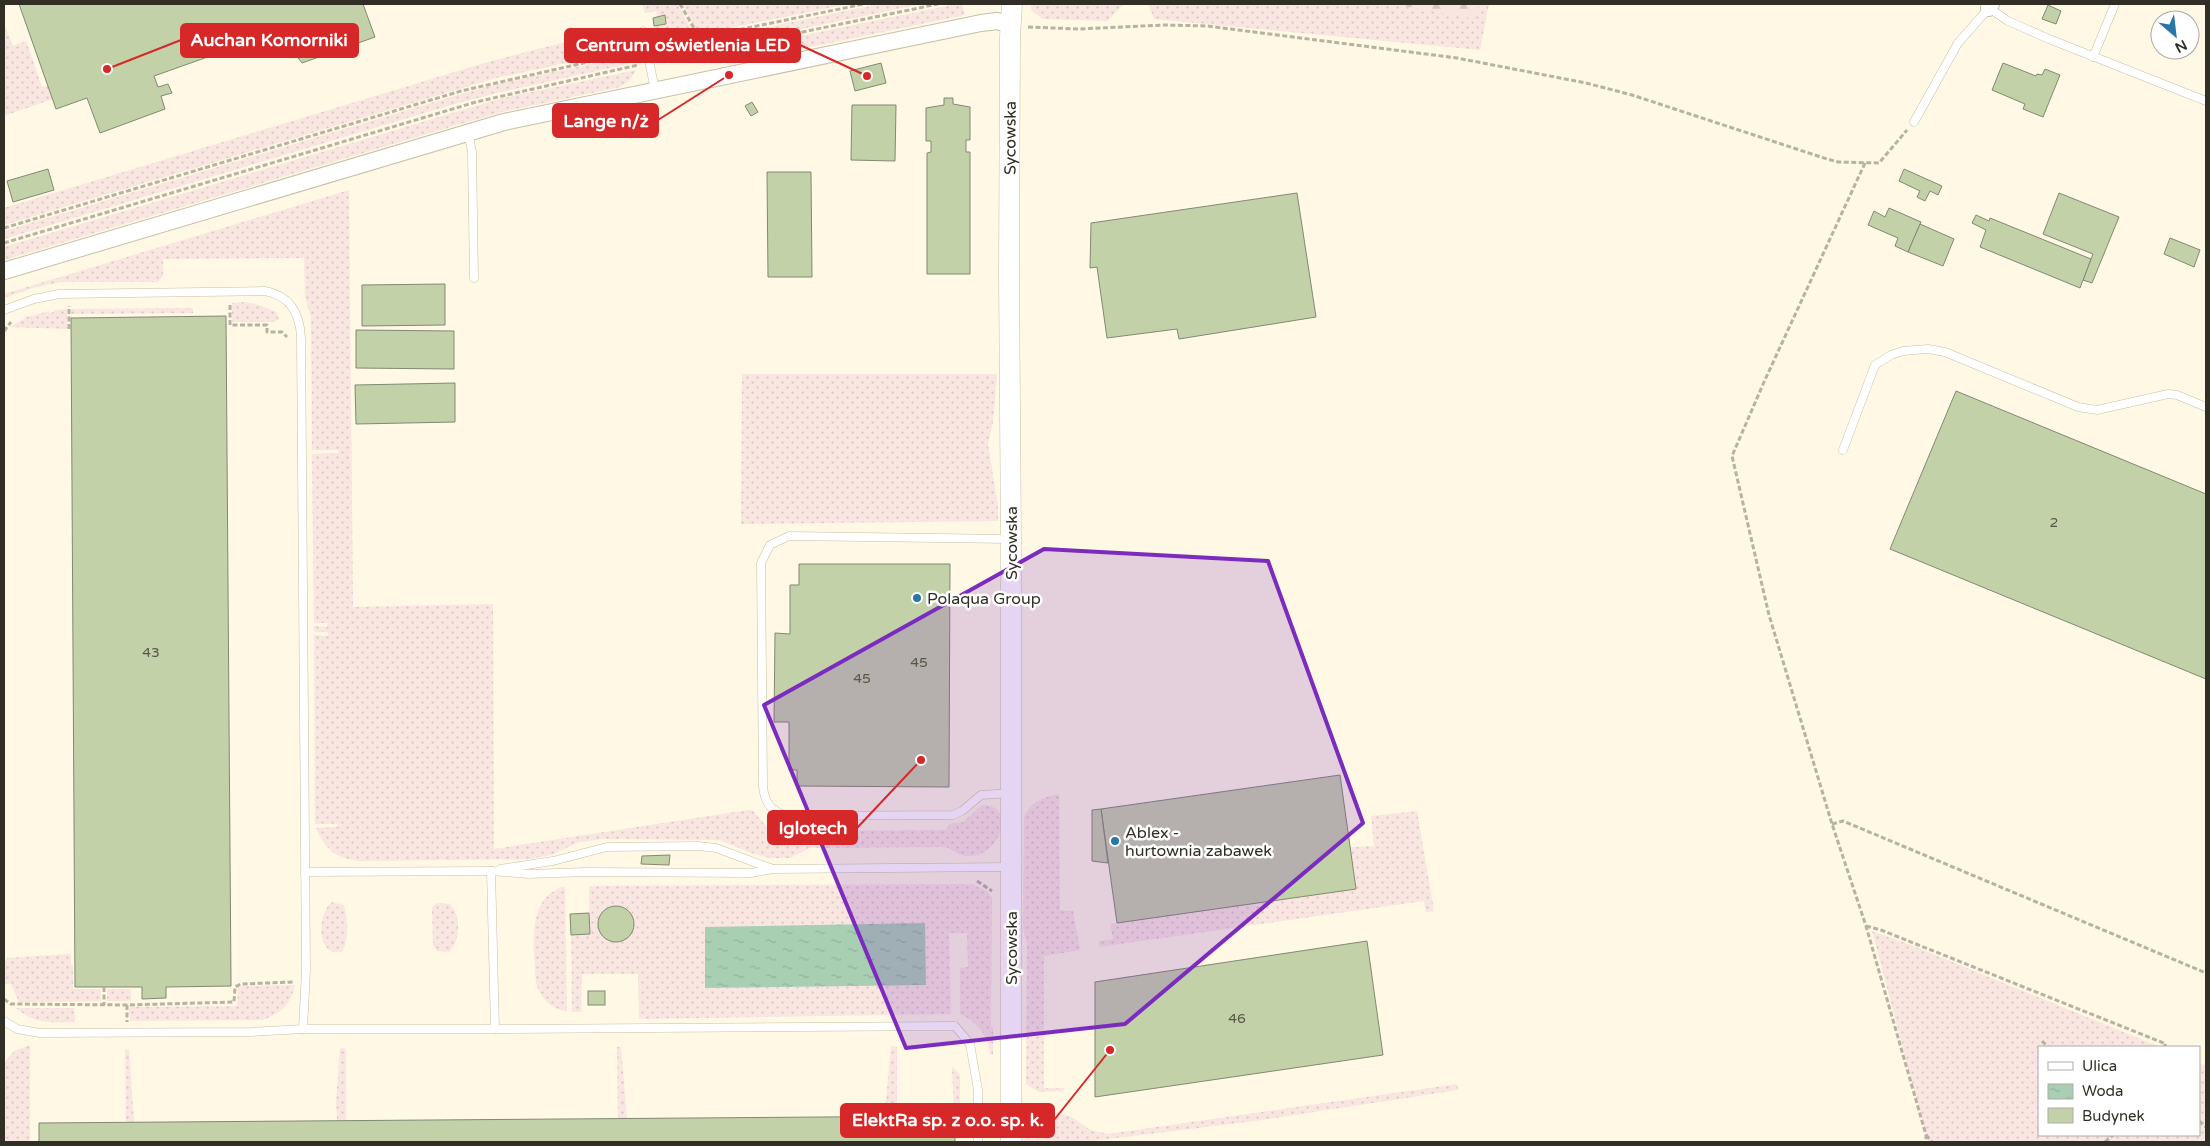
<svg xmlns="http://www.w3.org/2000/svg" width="2210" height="1146" font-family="'Varela Round',sans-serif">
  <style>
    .grass { fill: url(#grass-dots) }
    .forest { fill: url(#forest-firs) }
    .water { fill: url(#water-ripples) }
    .building { fill: #c3d1a9; stroke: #818973 }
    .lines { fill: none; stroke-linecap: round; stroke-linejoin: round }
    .service-casing { stroke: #c7c0a8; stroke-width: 9 }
    .minor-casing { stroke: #c7c0a8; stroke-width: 18 }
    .tertiary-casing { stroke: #c7c0a8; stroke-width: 21 }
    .path { stroke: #b7b2a2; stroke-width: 3; stroke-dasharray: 5 2.5; stroke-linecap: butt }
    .service { stroke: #fff; stroke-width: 8 }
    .minor { stroke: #fff; stroke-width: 16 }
    .tertiary { stroke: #fff; stroke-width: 20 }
    .marked { fill: #7b2cbf; fill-opacity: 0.2; stroke: #7b2cbf; stroke-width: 4; stroke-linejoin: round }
    .poi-dot { fill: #2977a9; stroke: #fff; stroke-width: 2 }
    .labels { text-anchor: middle; stroke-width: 5; stroke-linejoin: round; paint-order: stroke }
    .number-label { font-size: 14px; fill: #565746 }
    .street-label { font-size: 16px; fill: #312e25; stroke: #fff }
    .poi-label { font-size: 16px; fill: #312e25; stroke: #fff; text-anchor: start }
    .leader { fill: none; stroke: #d62828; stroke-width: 2 }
    .callout-dot { fill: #d62828; stroke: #fff; stroke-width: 2 }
    .callout { fill: #d62828; stroke: #d62828; stroke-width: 2 }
    .callout-label { font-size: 18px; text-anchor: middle; font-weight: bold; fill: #fff }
  </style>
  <defs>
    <pattern id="grass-dots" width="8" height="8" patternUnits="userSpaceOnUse" patternTransform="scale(1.25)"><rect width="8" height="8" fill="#f9e6e1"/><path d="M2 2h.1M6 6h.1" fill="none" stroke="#d6c6c1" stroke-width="1.8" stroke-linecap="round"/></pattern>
    <pattern id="forest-firs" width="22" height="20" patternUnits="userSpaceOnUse" patternTransform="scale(1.25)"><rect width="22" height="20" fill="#f9e6e1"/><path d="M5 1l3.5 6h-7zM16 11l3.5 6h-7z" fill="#d6c6c1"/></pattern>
    <pattern id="water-ripples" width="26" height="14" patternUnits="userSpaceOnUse" patternTransform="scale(1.25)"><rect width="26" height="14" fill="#a9cfb3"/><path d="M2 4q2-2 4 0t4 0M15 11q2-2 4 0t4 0" fill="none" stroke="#92b29a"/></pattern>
  </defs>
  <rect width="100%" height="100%" fill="#fef8e4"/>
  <g class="grass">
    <path d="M 642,4 L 677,4 L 695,35 L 656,43 L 651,29 L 655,28 L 654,26 L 666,24 L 665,16 L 657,17 L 656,11 L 645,13 Z"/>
    <path d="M 682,4 L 849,4 L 699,34 Z"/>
    <path d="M 879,4 L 922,4 L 708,48 L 706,40 Z"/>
    <path d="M 956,4 L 962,5 L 965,15 L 801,49 L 731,54 L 731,50 Z"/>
    <path d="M 1031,4 L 1124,4 L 1107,21 L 1043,19 L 1031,10 Z"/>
    <path d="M 1148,4 L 1489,4 L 1480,50 L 1154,19 Z"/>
    <path d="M 4,24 L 13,46 L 26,41 L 42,87 L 48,86 L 53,99 L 4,116 Z"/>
    <path d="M 604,34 L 624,37 L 635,48 L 496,78 L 4,225 L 4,208 L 488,62 L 537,49 Z"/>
    <path d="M 628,56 L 631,59 L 629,64 L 497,93 L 451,105 L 4,239 L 4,231 L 451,97 L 497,84 Z"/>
    <path d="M 636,70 L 630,80 L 620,87 L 502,112 L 457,125 L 4,260 L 4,247 L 499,99 Z"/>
    <path d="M 349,190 L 353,607 L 493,604 L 494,849 L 748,810 L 753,811 L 767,827 L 780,831 L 947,830 L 949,824 L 963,822 L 982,805 C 1019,805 999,858 968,856 C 961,856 953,850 946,847 L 810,848 L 790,858 L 770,858 L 754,854 L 719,840 L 604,839 L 579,842 L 551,855 L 529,859 L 362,861 C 338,860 325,850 316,828 L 337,827 L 338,824 L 315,824 L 315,820 L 314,635 L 328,636 L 328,632 L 314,632 L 314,626 L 327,627 L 328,623 L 314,623 L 312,454 L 338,453 L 338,450 L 312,450 L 311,317 L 305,297 L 304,258 L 163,259 L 163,277 L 157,282 L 61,282 L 36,287 L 4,298 L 4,294 Z"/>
    <path d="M 245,302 L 259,305 L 276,312 L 279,319 L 274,322 L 232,322 L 232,303 Z"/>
    <path d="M 193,308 L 193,313 L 71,314 L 71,309 Z"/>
    <path d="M 67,309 L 67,329 L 10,327 L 27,317 L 49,311 L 50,313 L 54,312 L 54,310 Z"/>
    <path d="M 742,374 L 997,374 L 993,422 L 988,444 L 998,507 L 998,521 L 741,524 Z"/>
    <path d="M 1059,794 L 1060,910 L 1073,911 L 1080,950 L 1044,956 L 1044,1088 L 1065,1088 L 1062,1091 L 1039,1092 L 1026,1084 L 1027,943 L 1023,930 L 1024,816 C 1033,801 1041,798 1059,794 Z"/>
    <path d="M 1417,811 L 1434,911 L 1426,912 L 1424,901 L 1099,947 L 1099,941 L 1113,939 L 1110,924 L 1356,889 L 1350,847 L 1374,846 L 1371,816 Z"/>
    <path d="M 971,884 L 987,891 L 992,897 L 991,1026 L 993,1027 L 993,1054 L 990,1055 C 988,1034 978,1023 960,1014 L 960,968 L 968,967 L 967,933 L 949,933 L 951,1014 L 639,1019 L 638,974 L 582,974 L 581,1012 L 572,1012 L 571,935 L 590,933 L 589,886 Z"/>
    <path d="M 565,886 L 567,1012 C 550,1008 541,999 536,983 C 535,950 524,898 565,886 Z"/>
    <path d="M 332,902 L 344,905 C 348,918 349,941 342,952 C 339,952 336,953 334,952 C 316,948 319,911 332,902 Z"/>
    <path d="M 437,903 L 450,904 C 461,916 461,940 449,952 L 437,951 L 433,945 L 432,907 Z"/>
    <path d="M 1872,931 L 1911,945 L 2160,1047 L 2039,1047 L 2039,1135 L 2199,1135 L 2199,1063 L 2206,1066 L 2206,1142 L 1928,1142 Z"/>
    <path d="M 71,954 L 71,965 L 73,965 L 73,989 L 101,989 L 101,1001 L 19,1002 L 11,984 L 5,984 L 5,961 L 7,958 Z"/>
    <path d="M 295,985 C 291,1004 281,1013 263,1020 L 130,1021 L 129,1007 L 237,1006 L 238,988 L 243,986 Z"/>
    <rect x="107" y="989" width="24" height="12"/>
    <path d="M 16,1008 L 74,1008 L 75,1022 C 50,1022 36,1025 16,1008 Z"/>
    <path d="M 30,1045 L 30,1142 L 4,1142 L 4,1063 L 14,1051 Z"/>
    <path d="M 891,1046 L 897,1047 L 897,1111 L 885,1112 Z"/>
    <path d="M 617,1047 L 621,1047 L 627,1119 L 618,1118 Z"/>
    <path d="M 342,1048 L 346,1049 L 346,1120 L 337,1120 L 336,1102 L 340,1049 Z"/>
    <path d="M 125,1049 L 129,1050 L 134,1122 L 126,1122 Z"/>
    <path d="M 952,1066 L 960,1075 L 960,1114 L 954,1114 Z"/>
    <path d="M 1457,1084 L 1458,1090 L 1255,1121 L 1084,1142 L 1022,1142 C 1022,1117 1043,1109 1066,1115 C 1076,1118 1081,1124 1089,1129 C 1094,1132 1102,1132 1108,1134 Z"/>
  </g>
  <path class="forest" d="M 1394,4 L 1479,4 L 1475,19 Z"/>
  <path class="water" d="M 925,923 L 926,985 L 705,988 L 705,927 Z"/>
  <g class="building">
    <path d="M 19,4 L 363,4 L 375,37 L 302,63 L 285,41 L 281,31 L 154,76 L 158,87 L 168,84 L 172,93 L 161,96 L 165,109 L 100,133 L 87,98 L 56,109 Z"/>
    <path d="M 2048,5 L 2061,11 L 2056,24 L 2042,19 Z"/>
    <path d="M 665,15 L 666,24 L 654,26 L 653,18 Z"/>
    <path d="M 881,63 L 886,83 L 855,91 L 850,71 Z"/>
    <path d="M 2003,63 L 2036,76 L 2037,74 L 2042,75 L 2045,69 L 2060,75 L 2043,117 L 2023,109 L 2025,104 L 1992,90 Z"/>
    <path d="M 944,98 L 953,98 L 953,104 L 970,107 L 970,140 L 966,140 L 966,152 L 970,152 L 970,274 L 927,274 L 927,153 L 931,152 L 931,141 L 926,141 L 926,108 L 944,105 Z"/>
    <path d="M 752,102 L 758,112 L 751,116 L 745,106 Z"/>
    <path d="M 852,105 L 896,105 L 895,161 L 851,160 Z"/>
    <path d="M 48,169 L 54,190 L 13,202 L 7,181 Z"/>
    <path d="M 1904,169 L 1942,186 L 1938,195 L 1930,191 L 1925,201 L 1917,197 L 1920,191 L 1899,181 Z"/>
    <path d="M 767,172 L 811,172 L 812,277 L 768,277 Z"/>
    <path d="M 1297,193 L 1316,317 L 1179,339 L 1177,329 L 1107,338 L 1097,267 L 1090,268 L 1091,223 Z"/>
    <path d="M 2059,193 L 2119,217 L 2092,283 L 2083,280 L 2093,254 L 2043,234 Z"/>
    <path d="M 1889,208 L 1921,222 L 1908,252 L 1895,246 L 1898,238 L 1868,225 L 1874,211 L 1885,217 Z"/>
    <path d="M 1976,215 L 1989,221 L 1990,218 L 2091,259 L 2080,288 L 1980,247 L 1986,230 L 1972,223 Z"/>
    <path d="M 1920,224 L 1954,239 L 1943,266 L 1908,252 Z"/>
    <path d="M 2170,238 L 2200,250 L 2194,267 L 2164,254 Z"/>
    <path d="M 445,284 L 445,325 L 362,326 L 362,285 Z"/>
    <path d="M 226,316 L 231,986 L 166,987 L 166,998 L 142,999 L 142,987 L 75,987 L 71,318 Z"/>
    <path d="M 356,330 L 454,331 L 454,369 L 356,368 Z"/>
    <path d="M 455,383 L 455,422 L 356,424 L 355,385 Z"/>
    <path d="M 1956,391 L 2206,494 L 2206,679 L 1890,549 Z"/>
    <path d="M 799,564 L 950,564 L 949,787 L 797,786 L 797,770 L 789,770 L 789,722 L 774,722 L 775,633 L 790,634 L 790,585 L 799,585 Z"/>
    <path d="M 1340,775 L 1356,889 L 1117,923 L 1101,809 Z"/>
    <path d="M 1101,809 L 1108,863 L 1092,861 L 1092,810 Z"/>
    <path d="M 670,855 L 669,865 L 641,864 L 642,856 Z"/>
    <circle cx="616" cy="924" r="18"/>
    <path d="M 589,913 L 590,934 L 571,935 L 570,914 Z"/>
    <path d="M 1367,941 L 1383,1055 L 1095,1097 L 1095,982 Z"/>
    <rect x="588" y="991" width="17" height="14"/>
    <path d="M 955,1116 L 955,1142 L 39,1142 L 39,1123 Z"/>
  </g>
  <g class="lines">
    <defs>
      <g id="service">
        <path d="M 643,31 L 655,90"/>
        <path d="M 2093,57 L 2115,4"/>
        <path d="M 1914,122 L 1958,43 L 1989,8 L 2008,21 L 2049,39 L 2206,101"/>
        <path d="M 468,132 L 472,152 L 474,278"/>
        <path d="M 4,310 L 34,299 L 59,294 L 265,291 C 291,296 300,314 301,338 L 306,970 L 303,1029 L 251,1032 L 40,1033 L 17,1029 L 4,1021"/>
        <path d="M 1843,450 L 1875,365 L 1891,355 L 1903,351 L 1928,349 L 1945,352 L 2078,407 L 2097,410 L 2168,394 L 2177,395 L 2206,407"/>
        <path d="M 1009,539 L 789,536 L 770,545 L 761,563 L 763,787 C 765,803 771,811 787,816 L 953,815 L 962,811 L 981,795 L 1011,793"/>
        <path d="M 500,869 L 553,861 L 607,847 L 698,846 L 716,848 L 773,869"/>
        <path d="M 491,871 L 495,1029 L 955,1026 L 970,1044 L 978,1090 L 978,1142"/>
        <path d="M 305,872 L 491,871 L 529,874 L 586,872 L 751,873 L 773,869 L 1010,867"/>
        <path d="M 303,1029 L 495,1029"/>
      </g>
      <g id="minor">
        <path d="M 1989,8 L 1991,4"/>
        <path d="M 4,271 L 504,122 L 981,23 L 997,21 L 1011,25"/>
      </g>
      <g id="tertiary">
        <path id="s1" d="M 1011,1142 L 1011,539 L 1009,275 L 1010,37 L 1012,4"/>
      </g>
    </defs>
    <use href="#service" class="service-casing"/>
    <use href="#minor" class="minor-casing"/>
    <use href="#tertiary" class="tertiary-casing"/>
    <g class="path">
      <path d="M 680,4 L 702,42 L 705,56"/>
      <path d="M 1028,27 L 1079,29 L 1164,25 L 1207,26 L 1457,58 L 1586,83 L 1632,95 L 1827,159 L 1838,162 L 1879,163 L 1907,130"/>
      <path d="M 659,46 L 864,4"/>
      <path d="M 662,61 L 938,4"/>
      <path d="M 1865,163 L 1764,382 L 1732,456 L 1769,615 L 1832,824 L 1866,926 L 1926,1135 L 1926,1142"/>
      <path d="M 4,228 L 461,91 L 636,51"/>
      <path d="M 4,243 L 476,102 L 638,65"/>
      <path d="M 230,305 L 230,325 L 267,325 L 267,332 L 282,332 L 287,337"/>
      <path d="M 69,329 L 69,306"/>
      <path d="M 4,331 L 11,322"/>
      <path d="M 1832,824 L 1843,821 L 2206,973"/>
      <path d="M 977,881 L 992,891"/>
      <path d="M 1866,926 L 1881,930 L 2166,1044 L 2164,1047"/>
      <path d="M 104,987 L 104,1005"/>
      <path d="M 4,999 L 11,1004 L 127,1005 L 234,1002 L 235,987 L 241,984 L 293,982"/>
      <path d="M 127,1005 L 127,1022"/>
      <path d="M 2042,1041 L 2048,1047"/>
      <path d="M 2199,1121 L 2206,1127"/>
      <path d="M 1926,1135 L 1932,1142"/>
      <path d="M 2105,1142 L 2113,1135"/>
    </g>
    <use href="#service" class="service"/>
    <use href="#minor" class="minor"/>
    <use href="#tertiary" class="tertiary"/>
  </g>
  <path class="marked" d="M 1044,549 L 1268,561 L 1363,823 L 1125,1024 L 906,1048 L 764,705 Z"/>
  <g class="poi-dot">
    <circle cx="917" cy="598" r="5"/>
    <circle cx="1115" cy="841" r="5"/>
  </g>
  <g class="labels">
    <g class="number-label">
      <text x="2054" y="527">2</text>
      <text x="151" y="657">43</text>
      <text x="919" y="667">45</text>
      <text x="862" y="683">45</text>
      <text x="1237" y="1023">46</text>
    </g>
    <g class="street-label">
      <text dy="6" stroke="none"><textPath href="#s1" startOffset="1004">Sycowska</textPath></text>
      <text transform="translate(1011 543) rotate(-90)" y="6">Sycowska</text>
      <text transform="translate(1011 948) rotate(-90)" y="6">Sycowska</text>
    </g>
    <g class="poi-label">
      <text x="927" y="604">Polaqua Group</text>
      <text x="1125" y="838">Ablex -<tspan x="1125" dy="18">hurtownia zabawek</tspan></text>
    </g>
  </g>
  <path class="leader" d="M107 69L181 40M867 76L800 45M729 75L658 120M921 760L857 828M1110 1050L1054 1120"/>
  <g class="callout-dot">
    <circle cx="107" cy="69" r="5"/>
    <circle cx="867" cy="76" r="5"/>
    <circle cx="729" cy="75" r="5"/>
    <circle cx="921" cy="760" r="5"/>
    <circle cx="1110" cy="1050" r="5"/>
  </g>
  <g class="callout">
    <rect x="181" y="24" width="177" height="33" rx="5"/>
    <rect x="565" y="29" width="235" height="33" rx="5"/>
    <rect x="553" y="104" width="105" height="33" rx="5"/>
    <rect x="768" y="811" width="89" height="33" rx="5"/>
    <rect x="841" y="1104" width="213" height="33" rx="5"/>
  </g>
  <g class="callout-label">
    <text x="269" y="46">Auchan Komorniki</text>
    <text x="683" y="51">Centrum oświetlenia LED</text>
    <text x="606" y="127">Lange n/ż</text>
    <text x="813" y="834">Iglotech</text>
    <text x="948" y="1126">ElektRa sp. z o.o. sp. k.</text>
  </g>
  <rect width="2210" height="1146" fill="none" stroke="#312e25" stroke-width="10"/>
  <rect x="2038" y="1046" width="162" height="90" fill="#ffffff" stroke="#adaba8"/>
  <rect x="2048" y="1062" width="25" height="8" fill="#ffffff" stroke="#adaba8"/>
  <text x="2082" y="1071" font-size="15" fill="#312e25">Ulica</text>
  <rect x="2048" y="1084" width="25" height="15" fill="url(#water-ripples)" stroke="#adaba8"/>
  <text x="2082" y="1096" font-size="15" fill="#312e25">Woda</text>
  <rect x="2048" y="1108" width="25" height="15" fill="#c3d1a9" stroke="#adaba8"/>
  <text x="2082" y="1121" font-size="15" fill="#312e25">Budynek</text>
  <g transform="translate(2175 35) rotate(152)"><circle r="24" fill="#ffffff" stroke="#adaba8"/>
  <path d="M0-4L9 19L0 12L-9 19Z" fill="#2977a9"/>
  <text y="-8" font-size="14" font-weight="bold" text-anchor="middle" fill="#312e25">N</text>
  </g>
</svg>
